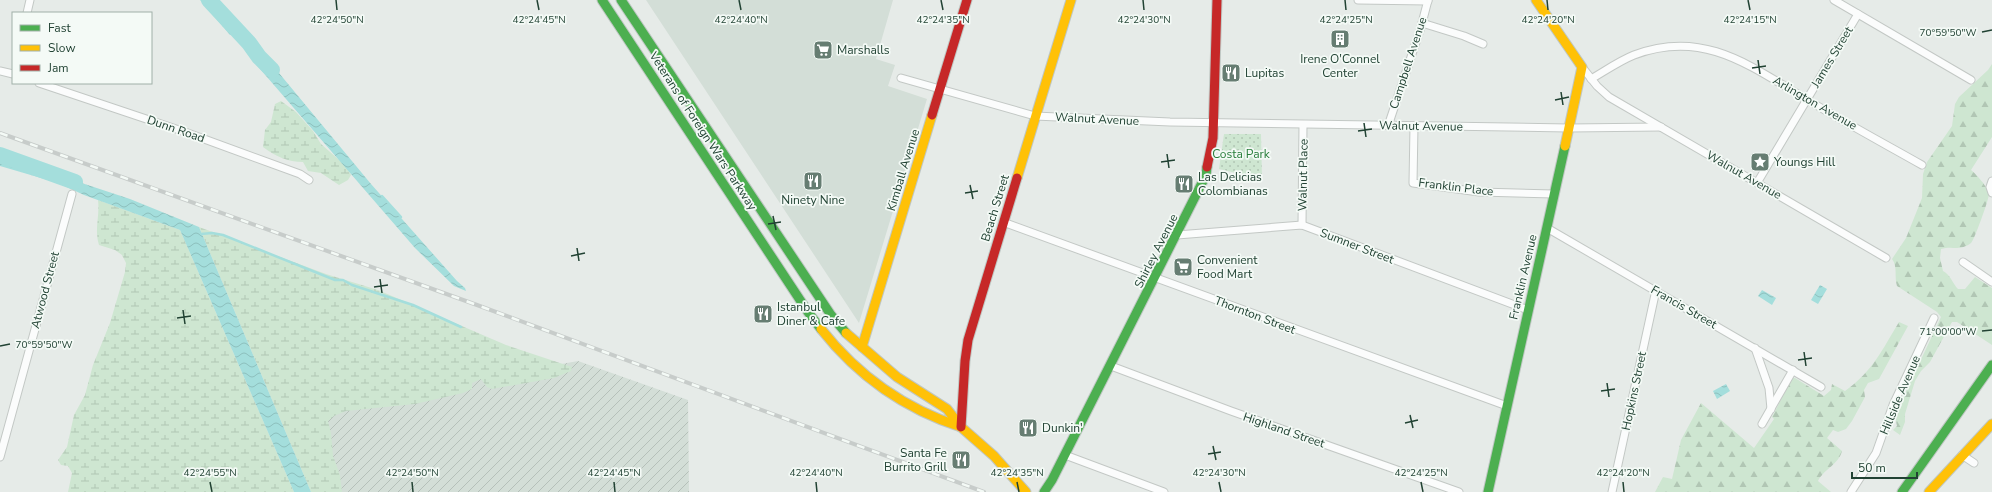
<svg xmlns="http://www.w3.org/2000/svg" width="1992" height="492" font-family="'Nunito Sans',sans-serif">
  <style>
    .built { fill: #d3ded7 }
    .industrial { fill: url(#industrial-furrows) }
    .grass { fill: url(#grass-dots) }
    .forest { fill: url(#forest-firs) }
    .wetland { fill: url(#wetland-marsh) }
    .water { fill: url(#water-waves) }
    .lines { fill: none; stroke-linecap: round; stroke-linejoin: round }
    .stream { stroke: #a4dedc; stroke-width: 2.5 }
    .river { stroke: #a4dedc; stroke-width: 16 }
    .street-casing { stroke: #c3c8c5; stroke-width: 9 }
    .fast-casing { stroke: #bfc7c3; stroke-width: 11 }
    .slow-casing { stroke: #bfc7c3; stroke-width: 11 }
    .jam-casing { stroke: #bfc7c3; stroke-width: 11 }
    .street { stroke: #fbfcfc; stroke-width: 7 }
    .fast { stroke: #4caf50; stroke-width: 9 }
    .slow { stroke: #ffc107; stroke-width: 9 }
    .jam { stroke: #c62828; stroke-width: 9 }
    .rail-casing { stroke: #c7ccca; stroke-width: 4 }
    .rail { stroke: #f4faf6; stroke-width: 2.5; stroke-dasharray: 8; stroke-linecap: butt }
    .ticks { fill: none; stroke: #214233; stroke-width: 1.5 }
    .labels { text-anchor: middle; stroke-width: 3.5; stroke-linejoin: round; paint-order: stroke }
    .poi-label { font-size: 12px; fill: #214233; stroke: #f4faf6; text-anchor: start }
    .street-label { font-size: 12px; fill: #214233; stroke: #f4faf6 }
    .park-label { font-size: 12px; fill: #277d3a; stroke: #f4faf6 }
    .ticks-label { font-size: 10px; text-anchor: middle; fill: #214233; stroke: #f4faf6; stroke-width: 3.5; stroke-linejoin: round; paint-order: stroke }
  </style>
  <defs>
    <pattern id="industrial-furrows" width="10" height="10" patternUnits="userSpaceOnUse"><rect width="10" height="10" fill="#d3ded7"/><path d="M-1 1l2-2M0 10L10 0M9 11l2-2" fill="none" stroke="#b5c0b9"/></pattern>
    <pattern id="grass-dots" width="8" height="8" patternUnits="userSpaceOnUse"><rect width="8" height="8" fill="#cee6d1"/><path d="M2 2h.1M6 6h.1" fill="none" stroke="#b1c6b4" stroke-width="1.8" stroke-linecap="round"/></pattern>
    <pattern id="forest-firs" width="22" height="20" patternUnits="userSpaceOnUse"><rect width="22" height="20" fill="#cee6d1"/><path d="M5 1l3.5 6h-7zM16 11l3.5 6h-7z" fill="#b1c6b4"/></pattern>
    <pattern id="wetland-marsh" width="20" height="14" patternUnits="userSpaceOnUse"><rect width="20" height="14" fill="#cee6d1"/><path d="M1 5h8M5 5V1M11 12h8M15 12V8" fill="none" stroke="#b1c6b4"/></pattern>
    <pattern id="water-waves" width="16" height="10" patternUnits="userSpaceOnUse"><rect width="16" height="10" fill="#a4dedc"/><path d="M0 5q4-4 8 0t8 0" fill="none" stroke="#8dc0bd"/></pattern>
  </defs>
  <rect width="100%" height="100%" fill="#e6ebe8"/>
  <path class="built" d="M 646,0 L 893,0 L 876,59 L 895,65 L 888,86 L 927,99 L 859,323 Z"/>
  <path class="industrial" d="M 578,361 L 688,400 L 689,492 L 335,492 L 320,408 Z"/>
  <path class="grass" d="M 1224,134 L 1261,134 L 1262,179 L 1219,169 Z"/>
  <g class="forest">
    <path d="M 1992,64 L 1992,137 L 1971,170 C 1976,174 1988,187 1989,194 C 1989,199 1974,241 1971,243 C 1959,252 1953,245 1941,249 L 1940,258 L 1943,271 C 1950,274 1953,284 1958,289 L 1965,289 L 1975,277 L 1992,288 L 1992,345 L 1957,322 L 1952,322 L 1930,362 L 1921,371 L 1915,381 L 1905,414 L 1905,422 L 1900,435 L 1893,430 L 1897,426 L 1895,417 L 1908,387 L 1941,317 L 1937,312 L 1897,286 C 1894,277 1898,267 1892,259 L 1906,238 L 1922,198 L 1923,174 L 1927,162 L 1952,126 L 1955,104 L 1959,97 L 1988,70 Z"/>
    <path d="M 1899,322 L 1908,326 L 1879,379 L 1868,383 L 1864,390 L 1865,397 L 1852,421 L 1846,429 L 1838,432 L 1833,430 L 1827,438 L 1842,451 C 1839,464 1824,469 1818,481 L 1831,492 L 1655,492 L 1663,477 L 1672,479 L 1681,440 L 1701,403 L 1754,448 L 1774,419 L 1772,417 L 1792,378 L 1795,378 L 1824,396 L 1831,390 L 1832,384 L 1845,391 C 1873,371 1882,350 1899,322 Z"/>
  </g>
  <g class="wetland">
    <path d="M 281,101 L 296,112 L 313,131 L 321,144 L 347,167 L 351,175 L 348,180 L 339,185 L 321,173 L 308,171 L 303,162 C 288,162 275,156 263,147 L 265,130 L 271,122 L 275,104 Z"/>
    <path d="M 98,200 L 180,230 L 294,492 L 68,492 L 72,473 L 68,466 L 61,465 L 58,460 L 67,447 L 74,415 L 85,395 L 93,365 L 110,323 L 125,272 L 126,263 L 122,255 L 115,250 L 99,245 C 94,229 100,216 98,200 Z"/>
    <path d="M 199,227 L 326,274 L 378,290 L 506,345 L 572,367 L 571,371 L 554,378 L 492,389 L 487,387 L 481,379 L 472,383 L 472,389 L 463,393 L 415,404 L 346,411 L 334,416 L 328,421 L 331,433 L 333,456 L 340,475 L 342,492 L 311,492 Z"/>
  </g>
  <g class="water">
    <path d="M 200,0 L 214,0 L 239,30 L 238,32 L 230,35 Z"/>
    <path d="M 255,54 L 260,55 L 279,73 L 371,184 L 457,281 L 465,288 L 466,291 L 454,286 L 415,248 L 254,62 L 252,60 Z"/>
    <path d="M 0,156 L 130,199 L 199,227 L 311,492 L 294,492 L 180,230 L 84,195 L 58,183 L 0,166 Z"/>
    <path d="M 1820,285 L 1827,289 L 1818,304 L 1811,300 Z"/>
    <path d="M 1762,290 L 1776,298 L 1772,305 L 1758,296 Z"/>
    <path d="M 1726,384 L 1730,391 L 1717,399 L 1713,391 Z"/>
  </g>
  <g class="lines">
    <g class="stream">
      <path d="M 382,196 L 401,217"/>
      <path d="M 201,234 L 212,233 L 223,235 L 335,280 L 343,280 L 352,285 L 413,305 L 461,327"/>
    </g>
    <g class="river">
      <path d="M 209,0 L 249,43 L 259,57 L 272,70"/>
      <path d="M 0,155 L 75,182"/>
    </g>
    <defs>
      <g id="street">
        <path d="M 1358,0 L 1428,1"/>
        <path d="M 1834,0 L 1971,80"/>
        <path d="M 27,13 L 30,0"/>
        <path d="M 1422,23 L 1464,36 L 1483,44"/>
        <path d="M 1582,67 L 1597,86 L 1609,97 L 1886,258"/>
        <path d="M 0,71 L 13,74"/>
        <path d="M 901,78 L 1035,116 L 1170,122 L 1569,128 L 1661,127"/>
        <path d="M 1591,79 C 1605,71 1619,61 1634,55 C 1703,29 1749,65 1806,99 C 1844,122 1883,143 1922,165"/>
        <path d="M 39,83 L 185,132 L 300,174 L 309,180"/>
        <path d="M 1388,126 L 1421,27 L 1428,0"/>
        <path d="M 1414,126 L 1413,183 L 1479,192 L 1554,194"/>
        <path d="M 1992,181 L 1990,187 L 1992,193"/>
        <path d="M 1757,183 L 1858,14"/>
        <path d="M 1003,222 L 1507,406"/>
        <path d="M 1302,225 L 1303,125"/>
        <path d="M 1547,228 L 1821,387"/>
        <path d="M 1177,235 L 1302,225 L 1528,310"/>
        <path d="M 1963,262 L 1992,282"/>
        <path d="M 1755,348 L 1769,388 L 1771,409"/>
        <path d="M 1111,366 L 1231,411 L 1459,492"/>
        <path d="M 1762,424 L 1793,370"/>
        <path d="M 1065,455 L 1164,492"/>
        <path d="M 1962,455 L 1974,463"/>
        <path d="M 0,457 L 72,194"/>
        <path d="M 1612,492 L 1656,290"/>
        <path d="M 1851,492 L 1876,453 L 1893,405 L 1934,318"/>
      </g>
      <g id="fast">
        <path d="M 602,0 L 808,312 L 821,329"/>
        <path d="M 621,0 L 831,315 L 846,333"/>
        <path d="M 1044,492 L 1052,480 L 1206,175 L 1207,167"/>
        <path d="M 1488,492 L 1565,146"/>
        <path d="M 1902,492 L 1992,365"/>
      </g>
      <g id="slow">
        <path d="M 1536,0 L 1582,67 L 1565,146"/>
        <path d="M 1017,178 L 1071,0"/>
        <path d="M 821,329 C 858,376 905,409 961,427"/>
        <path d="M 846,333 L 897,377 L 947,409 L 961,427 L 994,456 L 1026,492"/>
        <path d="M 862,347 L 932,115"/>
        <path d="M 1929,492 L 1992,424"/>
      </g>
      <g id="jam">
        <path d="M 932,115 L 967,0"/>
        <path d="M 1207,167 L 1213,138 L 1217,0"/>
        <path d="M 961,427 L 965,361 L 968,340 L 1017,178"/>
      </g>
    </defs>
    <use href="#street" class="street-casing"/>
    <use href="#fast" class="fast-casing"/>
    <use href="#slow" class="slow-casing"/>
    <use href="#jam" class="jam-casing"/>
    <use href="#street" class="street"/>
    <use href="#fast" class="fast"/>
    <use href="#slow" class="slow"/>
    <use href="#jam" class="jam"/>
    <defs>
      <path id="rail" d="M 0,133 L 477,305 L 984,492"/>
    </defs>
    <use href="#rail" class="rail-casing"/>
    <use href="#rail" class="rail"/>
  </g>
  <path class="ticks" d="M 336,0 L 337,10M 537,0 L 539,10M 739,0 L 741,10M 941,0 L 943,10M 1143,0 L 1144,10M 1345,0 L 1346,10M 1547,0 L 1548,10M 1748,0 L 1750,10M 1982,32 L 1992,30M 1758,60 L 1760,74M 1752,68 L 1766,66M 1561,92 L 1563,105M 1555,100 L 1569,97M 1364,123 L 1366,137M 1358,131 L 1372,129M 1167,154 L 1169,168M 1161,162 L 1175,160M 970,185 L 973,199M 965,193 L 978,191M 773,216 L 776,230M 768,224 L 781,222M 577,248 L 579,261M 571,256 L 585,253M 380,279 L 382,293M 374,287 L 388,285M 183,310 L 185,324M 177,318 L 191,316M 1982,331 L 1992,330M 0,346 L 10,344M 1804,352 L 1806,366M 1798,360 L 1812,358M 1607,383 L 1609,397M 1601,391 L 1615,389M 1410,415 L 1413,428M 1405,423 L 1418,420M 1213,446 L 1216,460M 1208,454 L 1221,452M 210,482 L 212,492M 412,482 L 413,492M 614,482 L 615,492M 816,482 L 817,492M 1017,482 L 1019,492M 1219,482 L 1221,492M 1421,482 L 1423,492M 1623,482 L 1624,492"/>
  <defs>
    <symbol id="building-square" viewBox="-11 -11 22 22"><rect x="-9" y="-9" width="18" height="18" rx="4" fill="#667d72" stroke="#f4faf6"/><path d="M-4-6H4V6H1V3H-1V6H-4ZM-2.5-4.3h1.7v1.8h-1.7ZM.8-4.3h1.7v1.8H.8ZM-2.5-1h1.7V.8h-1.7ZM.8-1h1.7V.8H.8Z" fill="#fff"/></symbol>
    <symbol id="supermarket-square" viewBox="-11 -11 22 22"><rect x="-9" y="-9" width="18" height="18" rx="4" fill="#667d72" stroke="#f4faf6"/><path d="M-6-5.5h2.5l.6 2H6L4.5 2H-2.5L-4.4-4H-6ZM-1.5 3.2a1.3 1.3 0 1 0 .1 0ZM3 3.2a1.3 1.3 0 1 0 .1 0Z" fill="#fff"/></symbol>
    <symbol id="restaurant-square" viewBox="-11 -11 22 22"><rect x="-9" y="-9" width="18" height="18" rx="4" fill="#667d72" stroke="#f4faf6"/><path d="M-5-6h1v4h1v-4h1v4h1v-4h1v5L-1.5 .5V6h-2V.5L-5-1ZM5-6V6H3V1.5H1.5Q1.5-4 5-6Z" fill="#fff"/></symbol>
    <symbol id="sight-square" viewBox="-11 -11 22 22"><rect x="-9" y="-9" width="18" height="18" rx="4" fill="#667d72" stroke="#f4faf6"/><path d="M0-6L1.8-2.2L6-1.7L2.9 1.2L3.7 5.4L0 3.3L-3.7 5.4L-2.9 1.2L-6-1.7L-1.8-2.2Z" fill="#fff"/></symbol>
  </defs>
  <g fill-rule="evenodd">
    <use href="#building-square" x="1329" y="28" width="22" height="22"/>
    <use href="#supermarket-square" x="812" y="39" width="22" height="22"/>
    <use href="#restaurant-square" x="1220" y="62" width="22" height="22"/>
    <use href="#sight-square" x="1749" y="151" width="22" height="22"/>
    <use href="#restaurant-square" x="802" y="170" width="22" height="22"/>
    <use href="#restaurant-square" x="1173" y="173" width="22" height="22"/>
    <use href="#supermarket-square" x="1172" y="256" width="22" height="22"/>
    <use href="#restaurant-square" x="752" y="303" width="22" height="22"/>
    <use href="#restaurant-square" x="1017" y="417" width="22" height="22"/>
    <use href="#restaurant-square" x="950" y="449" width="22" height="22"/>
  </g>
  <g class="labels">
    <g class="poi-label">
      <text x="837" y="54">Marshalls</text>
      <text x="1340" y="63" text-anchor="middle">Irene O'Connel<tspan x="1340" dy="14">Center</tspan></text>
      <text x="1245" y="77">Lupitas</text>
      <text x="1774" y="166">Youngs Hill</text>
      <text x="1198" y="181">Las Delicias<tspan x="1198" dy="14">Colombianas</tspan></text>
      <text x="813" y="204" text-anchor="middle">Ninety Nine</text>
      <text x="1197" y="264">Convenient<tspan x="1197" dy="14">Food Mart</tspan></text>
      <text x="777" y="311">Istanbul<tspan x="777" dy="14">Diner &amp; Cafe</tspan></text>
      <text x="1042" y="432">Dunkin'</text>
      <text x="947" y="457" text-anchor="end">Santa Fe<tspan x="947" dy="14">Burrito Grill</tspan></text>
    </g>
    <g class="street-label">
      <text transform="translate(1832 57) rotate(-59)" y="4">James Street</text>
      <text transform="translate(1408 63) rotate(-72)" y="4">Campbell Avenue</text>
      <text transform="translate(1815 103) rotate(30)" y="4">Arlington Avenue</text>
      <text transform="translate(1097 119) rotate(3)" y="4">Walnut Avenue</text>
      <text transform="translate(1421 126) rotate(1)" y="4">Walnut Avenue</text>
      <text transform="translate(176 129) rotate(19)" y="4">Dunn Road</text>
      <text transform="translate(703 131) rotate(57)" y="4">Veterans of Foreign Wars Parkway</text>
      <text transform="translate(903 170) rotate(-73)" y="4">Kimball Avenue</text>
      <text transform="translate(1303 175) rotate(-89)" y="4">Walnut Place</text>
      <text transform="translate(1744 175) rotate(30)" y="4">Walnut Avenue</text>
      <text transform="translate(1456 187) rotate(7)" y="4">Franklin Place</text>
      <text transform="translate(995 208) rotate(-73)" y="4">Beach Street</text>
      <text transform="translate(1357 246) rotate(21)" y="4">Sumner Street</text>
      <text transform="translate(1156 251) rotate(-63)" y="4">Shirley Avenue</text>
      <text transform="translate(1523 277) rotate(-77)" y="4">Franklin Avenue</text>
      <text transform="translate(45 290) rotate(-75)" y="4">Atwood Street</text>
      <text transform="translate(1684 307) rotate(30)" y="4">Francis Street</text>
      <text transform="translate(1255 315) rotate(21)" y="4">Thornton Street</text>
      <text transform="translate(1634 391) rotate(-78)" y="4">Hopkins Street</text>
      <text transform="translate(1900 395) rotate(-67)" y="4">Hillside Avenue</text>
      <text transform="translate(1284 430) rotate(19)" y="4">Highland Street</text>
    </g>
    <g class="park-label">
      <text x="1241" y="158">Costa Park</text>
    </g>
  </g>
  <g class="ticks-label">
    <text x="337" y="23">42°24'50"N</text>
    <text x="539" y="23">42°24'45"N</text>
    <text x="741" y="23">42°24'40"N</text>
    <text x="943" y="23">42°24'35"N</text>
    <text x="1144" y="23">42°24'30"N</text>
    <text x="1346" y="23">42°24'25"N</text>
    <text x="1548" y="23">42°24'20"N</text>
    <text x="1750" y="23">42°24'15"N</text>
    <text x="1948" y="36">70°59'50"W</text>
    <text x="1948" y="335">71°00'00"W</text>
    <text x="44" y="348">70°59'50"W</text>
    <text x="210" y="476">42°24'55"N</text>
    <text x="412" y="476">42°24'50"N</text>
    <text x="614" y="476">42°24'45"N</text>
    <text x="816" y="476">42°24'40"N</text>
    <text x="1017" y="476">42°24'35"N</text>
    <text x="1219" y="476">42°24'30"N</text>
    <text x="1421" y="476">42°24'25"N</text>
    <text x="1623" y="476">42°24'20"N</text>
  </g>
  <rect x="12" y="12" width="140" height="72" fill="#f4faf6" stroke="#a0b0a8"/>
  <rect x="20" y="25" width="20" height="6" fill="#4caf50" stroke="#a0b0a8"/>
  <text x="48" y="32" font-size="12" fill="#214233">Fast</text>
  <rect x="20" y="45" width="20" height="6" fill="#ffc107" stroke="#a0b0a8"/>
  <text x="48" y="52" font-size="12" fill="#214233">Slow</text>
  <rect x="20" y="65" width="20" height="6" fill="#c62828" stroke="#a0b0a8"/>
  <text x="48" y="72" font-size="12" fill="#214233">Jam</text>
  <path d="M1852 472v6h65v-6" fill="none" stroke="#214233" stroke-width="2"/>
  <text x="1858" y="472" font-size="12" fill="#214233" stroke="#f4faf6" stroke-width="3" paint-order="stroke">50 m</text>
</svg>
